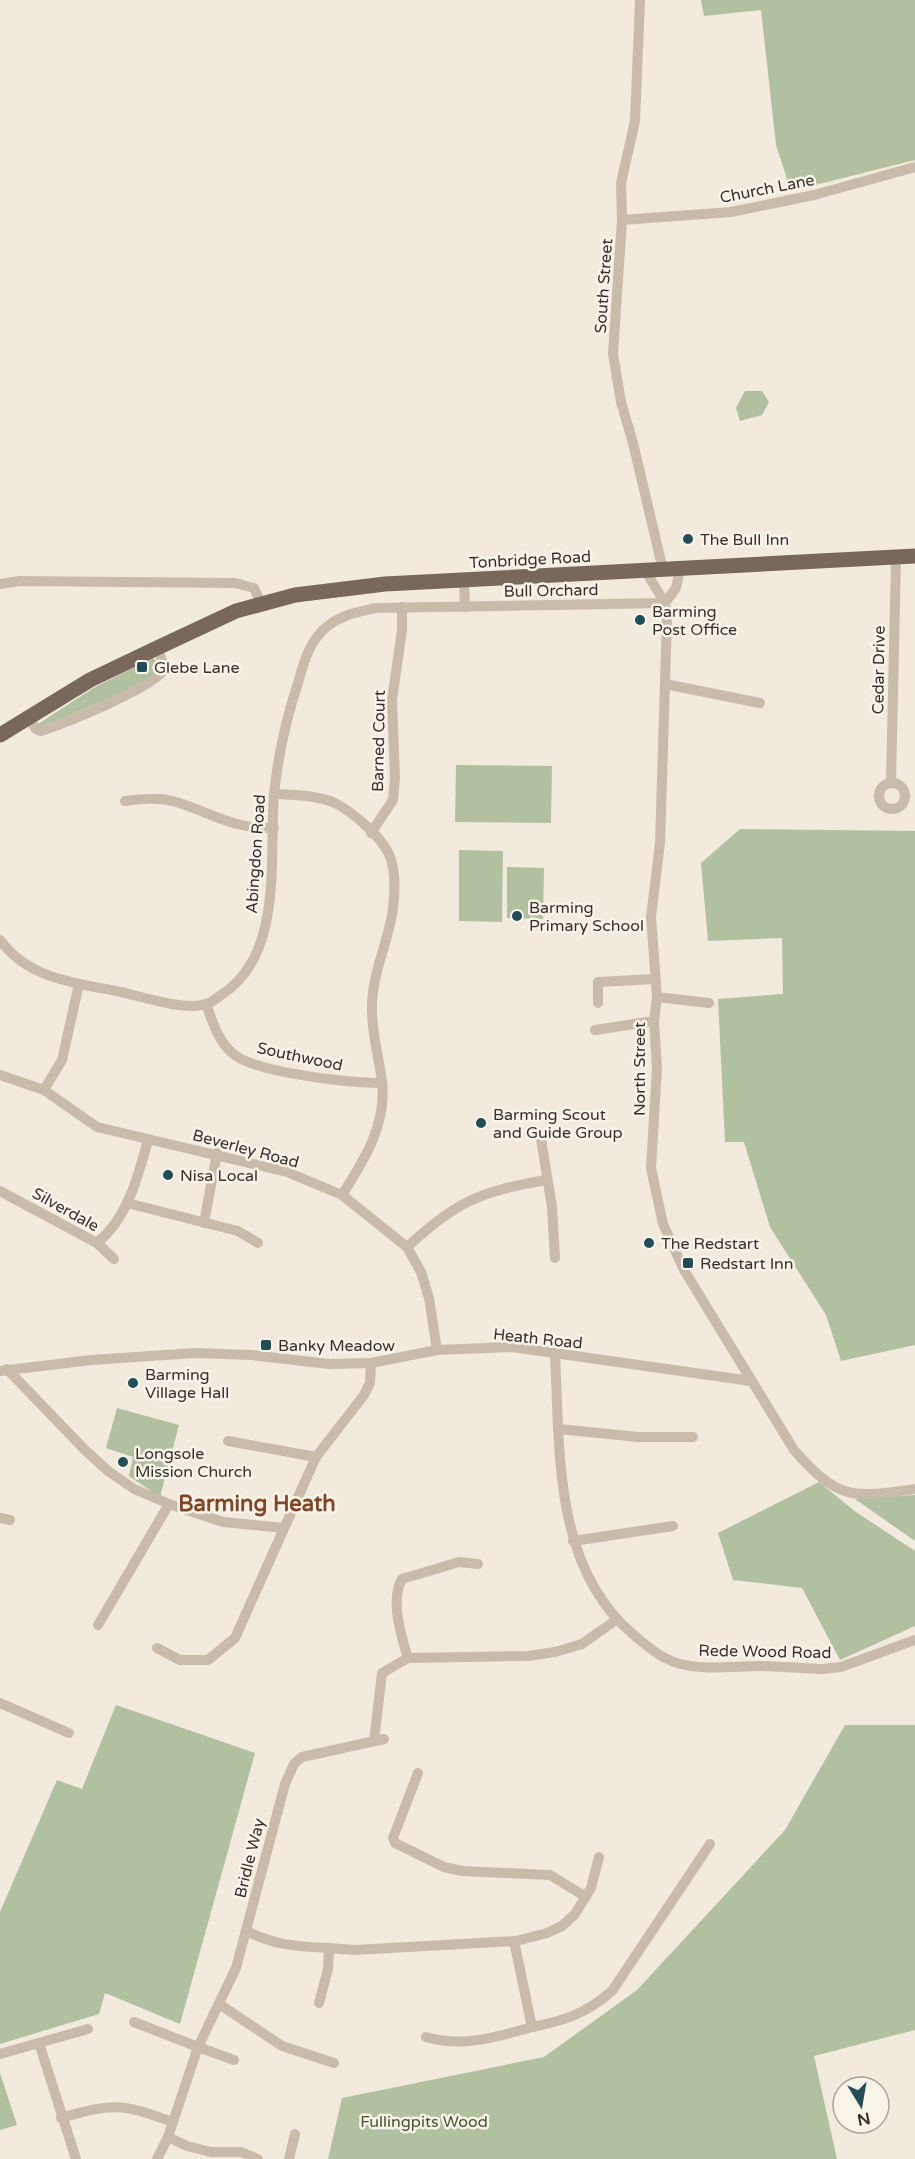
<svg xmlns="http://www.w3.org/2000/svg" width="915" height="2159" font-family="'Varela Round',sans-serif">
  <style>
    .green { fill: #b1c09e }
    .lines { fill: none; stroke-linecap: round; stroke-linejoin: round }
    .street { stroke: #c9bbaa; stroke-width: 10 }
    .primary { stroke: #78685b; stroke-width: 15 }
    .poi-dot { fill: #204d57; stroke: #f9f4ea; stroke-width: 2 }
    .labels { text-anchor: middle; stroke-width: 5; stroke-linejoin: round; paint-order: stroke }
    .street-label { font-size: 16px; fill: #372f29; stroke: #f9f4ea }
    .poi-label { font-size: 16px; fill: #372f29; stroke: #f9f4ea; text-anchor: start }
    .park-label { font-size: 16px; fill: #42542e; stroke: #f9f4ea }
    .district-label { font-size: 22px; font-weight: bold; fill: #834625; stroke: #f9f4ea }
  </style>
  <rect width="100%" height="100%" fill="#f1eadd"/>
  <g class="green">
    <path d="M 701,0 L 915,0 L 915,160 L 791,191 L 776,145 L 761,10 L 704,16 Z"/>
    <path d="M 745,391 L 762,391 L 769,402 L 762,415 L 740,421 L 736,408 Z"/>
    <path d="M 153,658 L 161,665 L 159,673 L 115,696 L 41,727 L 38,724 L 95,687 Z"/>
    <path d="M 456,765 L 552,766 L 551,823 L 455,822 Z"/>
    <path d="M 740,829 L 915,831 L 915,1345 L 841,1361 L 826,1315 L 770,1227 L 744,1142 L 725,1142 L 718,999 L 783,994 L 782,938 L 708,941 L 701,863 Z"/>
    <path d="M 459,850 L 503,851 L 502,922 L 459,921 Z"/>
    <path d="M 507,867 L 544,868 L 543,919 L 507,918 Z"/>
    <path d="M 117,1408 L 179,1425 L 160,1497 L 129,1476 L 133,1457 L 106,1448 Z"/>
    <path d="M 819,1482 L 856,1512 L 915,1551 L 915,1626 L 840,1660 L 802,1588 L 733,1580 L 718,1533 Z"/>
    <path d="M 915,1495 L 915,1541 L 855,1499 Z"/>
    <path d="M 116,1705 L 255,1753 L 180,2024 L 105,1993 L 99,2014 L 0,2044 L 0,1912 L 57,1780 L 82,1789 Z"/>
    <path d="M 845,1725 L 915,1725 L 915,2030 L 814,2056 L 837,2159 L 328,2159 L 342,2098 L 544,2057 L 637,1990 L 785,1830 Z"/>
    <path d="M 0,2073 L 17,2125 L 0,2130 Z"/>
  </g>
  <g class="lines">
    <g class="street">
      <path d="M 640,0 L 635,121 L 621,183 L 622,220 L 613,354 L 621,402 L 633,443 L 663,570"/>
      <path d="M 622,220 L 731,212 L 814,195 L 915,167"/>
      <path d="M 646,572 L 665,603 L 667,618 L 660,843 L 651,917 L 657,997 L 654,1021 L 657,1068 L 651,1168 L 663,1224 L 684,1270 L 794,1450 C 838,1500 851,1498 915,1489"/>
      <path d="M 464,580 L 465,607"/>
      <path d="M 0,584 L 19,581 L 235,583 L 254,588 L 261,603"/>
      <path d="M 665,603 L 676,588 L 680,569"/>
      <path d="M 665,684 L 760,703"/>
      <path d="M 28,717 L 36,729 L 41,731 C 62,724 159,686 165,668 L 157,648"/>
      <path d="M 891,783 L 896,558"/>
      <circle cx="892" cy="796" r="13"/>
      <path d="M 274,794 C 294,795 319,795 337,804 C 355,814 380,836 389,854 C 396,870 395,892 393,908 C 389,941 372,973 372,1006 C 371,1032 379,1056 382,1082 C 387,1125 364,1160 342,1195"/>
      <path d="M 125,801 C 142,799 159,797 176,802 C 213,813 231,829 274,828"/>
      <path d="M 371,833 L 393,800 L 395,778 L 392,700 L 402,630 L 402,607"/>
      <path d="M 0,940 C 29,980 77,983 121,992 C 143,997 185,1011 206,1004 C 211,1003 217,998 221,995 C 284,956 269,857 274,794 C 278,756 286,719 298,683 C 304,661 310,639 329,625 C 344,614 358,612 376,608 L 665,603"/>
      <path d="M 657,997 L 709,1003"/>
      <path d="M 598,1003 L 598,982 L 654,979"/>
      <path d="M 206,1004 C 213,1023 219,1044 236,1056 C 261,1073 351,1083 382,1083"/>
      <path d="M 595,1030 L 654,1021"/>
      <path d="M 0,1075 L 44,1090 L 97,1127 L 287,1172 L 342,1195 L 407,1247 L 421,1272 L 429,1298 L 437,1350"/>
      <path d="M 44,1090 L 62,1060 L 79,984"/>
      <path d="M 540,1133 L 552,1207 L 555,1258"/>
      <path d="M 0,1191 L 97,1243 L 114,1259"/>
      <path d="M 127,1203 L 238,1231 L 258,1243"/>
      <path d="M 204,1223 L 217,1153"/>
      <path d="M 97,1243 C 128,1218 138,1176 148,1140"/>
      <path d="M 407,1247 C 458,1201 478,1192 546,1180"/>
      <path d="M 555,1354 C 560,1451 553,1569 635,1636 C 648,1647 661,1658 677,1663 C 705,1671 734,1666 763,1666 C 783,1667 802,1668 822,1669 L 841,1667 L 915,1640"/>
      <path d="M 7,1369 L 84,1449 L 108,1471 L 134,1489 L 169,1504 L 223,1522 L 284,1528"/>
      <path d="M 0,1371 L 91,1360 L 195,1353 L 251,1355 L 329,1364 L 371,1363 L 437,1350 L 512,1347 L 751,1381"/>
      <path d="M 559,1429 L 638,1437 L 693,1437"/>
      <path d="M 228,1441 L 316,1457"/>
      <path d="M 0,1518 L 10,1520"/>
      <path d="M 573,1541 L 673,1526"/>
      <path d="M 98,1625 L 169,1504"/>
      <path d="M 157,1648 L 180,1660 L 208,1660 L 235,1638 L 316,1457 L 364,1395 L 370,1383 L 371,1363"/>
      <path d="M 408,1658 C 401,1636 390,1600 402,1579 L 459,1562 L 478,1564"/>
      <path d="M 0,1703 L 69,1733"/>
      <path d="M 374,1741 L 382,1673 L 408,1658 L 528,1656 L 555,1652 L 582,1644 L 616,1620"/>
      <path d="M 418,1773 L 393,1838 L 395,1843 L 444,1867 L 462,1871 L 550,1875 L 586,1897"/>
      <path d="M 247,1931 C 273,1945 300,1947 329,1948 L 328,1969 L 319,2003"/>
      <path d="M 329,1948 L 355,1950 L 516,1941 L 547,1933 L 562,1926 L 575,1914 L 591,1888 L 599,1857"/>
      <path d="M 219,2004 L 282,2046 L 334,2063"/>
      <path d="M 134,2022 L 198,2047 L 168,2137 L 157,2159"/>
      <path d="M 532,2027 C 564,2021 587,2013 612,1991 L 710,1844"/>
      <path d="M 426,2037 C 463,2048 496,2037 532,2027 L 514,1941"/>
      <path d="M 39,2043 L 76,2159"/>
      <path d="M 0,2054 L 88,2029"/>
      <path d="M 234,2060 L 198,2047 L 236,1968 L 285,1784 L 294,1764 L 302,1757 L 384,1739"/>
      <path d="M 61,2118 C 112,2103 122,2103 172,2122"/>
      <path d="M 168,2137 L 187,2146 L 211,2152 L 241,2152 L 258,2159"/>
      <path d="M 289,2159 L 295,2134"/>
    </g>
    <path class="primary" d="M 0,735 L 90,680 L 157,648 L 236,611 L 295,595 L 385,584 L 915,556"/>
  </g>
  <g class="poi-dot">
    <circle cx="688" cy="539" r="6"/>
    <circle cx="640" cy="620" r="6"/>
    <rect x="136" y="661" width="12" height="12" rx="3"/>
    <circle cx="517" cy="916" r="6"/>
    <circle cx="481" cy="1123" r="6"/>
    <circle cx="168" cy="1175" r="6"/>
    <circle cx="649" cy="1243" r="6"/>
    <rect x="682" y="1257" width="12" height="12" rx="3"/>
    <rect x="260" y="1339" width="12" height="12" rx="3"/>
    <circle cx="133" cy="1383" r="6"/>
    <circle cx="123" cy="1462" r="6"/>
  </g>
  <g class="labels">
    <g class="street-label">
      <text transform="translate(767 188) rotate(-11)" y="6">Church Lane</text>
      <text transform="translate(603 286) rotate(-86)" y="6">South Street</text>
      <text transform="translate(530 559) rotate(-3)" y="6">Tonbridge Road</text>
      <text transform="translate(551 590) rotate(-1)" y="6">Bull Orchard</text>
      <text transform="translate(878 670) rotate(-89)" y="6">Cedar Drive</text>
      <text transform="translate(378 741) rotate(-89)" y="6">Barned Court</text>
      <text transform="translate(255 854) rotate(-86)" y="6">Abingdon Road</text>
      <text transform="translate(300 1056) rotate(12)" y="6">Southwood</text>
      <text transform="translate(639 1069) rotate(-90)" y="6">North Street</text>
      <text transform="translate(246 1148) rotate(15)" y="6">Beverley Road</text>
      <text transform="translate(66 1209) rotate(29)" y="6">Silverdale</text>
      <text transform="translate(538 1338) rotate(6)" y="6">Heath Road</text>
      <text transform="translate(765 1651) rotate(1)" y="6">Rede Wood Road</text>
      <text transform="translate(249 1858) rotate(-76)" y="6">Bridle Way</text>
    </g>
    <g class="poi-label">
      <text x="700" y="545">The Bull Inn</text>
      <text x="652" y="617">Barming<tspan x="652" dy="18">Post Office</tspan></text>
      <text x="154" y="673">Glebe Lane</text>
      <text x="529" y="913">Barming<tspan x="529" dy="18">Primary School</tspan></text>
      <text x="493" y="1120">Barming Scout<tspan x="493" dy="18">and Guide Group</tspan></text>
      <text x="180" y="1181">Nisa Local</text>
      <text x="661" y="1249">The Redstart</text>
      <text x="700" y="1269">Redstart Inn</text>
      <text x="278" y="1351">Banky Meadow</text>
      <text x="145" y="1380">Barming<tspan x="145" dy="18">Village Hall</tspan></text>
      <text x="135" y="1459">Longsole<tspan x="135" dy="18">Mission Church</tspan></text>
    </g>
    <g class="park-label">
      <text x="424" y="2127">Fullingpits Wood</text>
    </g>
    <g class="district-label">
      <text x="257" y="1511">Barming Heath</text>
    </g>
  </g>
  <g transform="translate(861 2105) rotate(169)"><circle r="28" fill="#f9f4ea" stroke="#aba59d" stroke-width="1.5"/>
  <path d="M0-4.5L10 22L0 15L-10 22Z" fill="#204d57"/>
  <text y="-9" font-size="16" font-weight="bold" text-anchor="middle" fill="#372f29">N</text>
  </g>
</svg>
